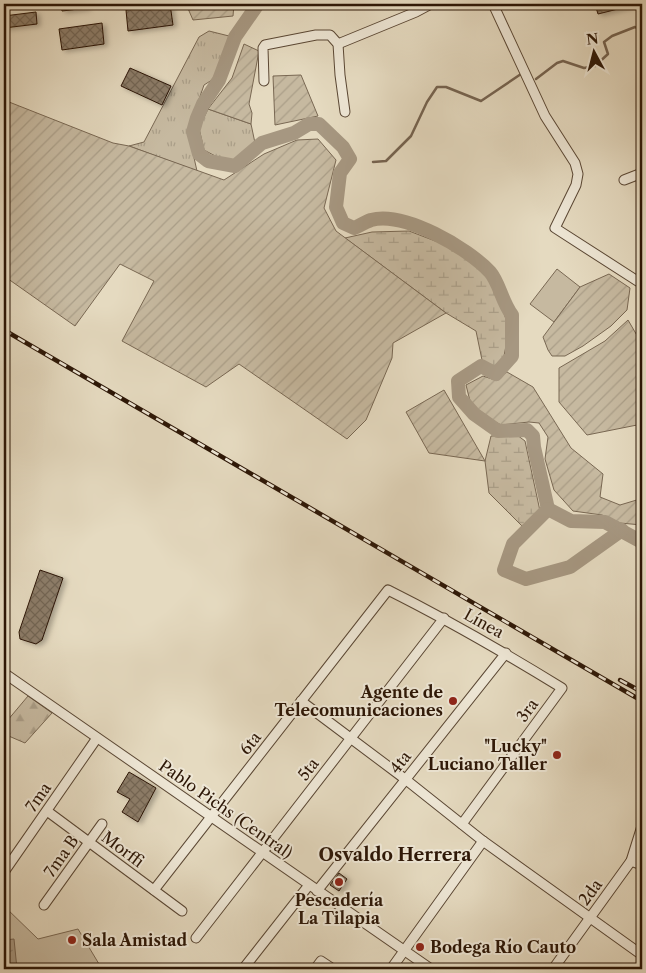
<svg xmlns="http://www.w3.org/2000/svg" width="646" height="973" font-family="'Libre Caslon Text',serif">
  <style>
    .grass { fill: url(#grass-tufts); stroke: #796853 }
    .forest { fill: url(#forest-firs); stroke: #796853 }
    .wetland { fill: url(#wetland-marsh); stroke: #796853 }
    .park { fill: #c6b9a0; stroke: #796853 }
    .garden { fill: url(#garden-furrows); stroke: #796853 }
    .water { fill: url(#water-ripples); stroke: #756350 }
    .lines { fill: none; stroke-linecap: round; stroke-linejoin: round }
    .stream { stroke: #756350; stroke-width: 2.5 }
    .river { stroke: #a69781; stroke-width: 14 }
    .building { fill: url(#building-cross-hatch); stroke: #2c1606; filter: url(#shadow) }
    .minor-casing { stroke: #5a4734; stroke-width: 11 }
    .minor { stroke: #eee7d6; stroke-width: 9 }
    .rail-casing { stroke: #2c1606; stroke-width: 4.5 }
    .rail { stroke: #eee7d6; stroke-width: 2.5; stroke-dasharray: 8; stroke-linecap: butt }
    .poi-dot { fill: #8f2418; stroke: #eee7d6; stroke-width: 2 }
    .labels { text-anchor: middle; stroke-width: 4; stroke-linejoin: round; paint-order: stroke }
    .street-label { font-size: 16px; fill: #2c1606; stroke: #eee7d6 }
    .poi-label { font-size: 16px; font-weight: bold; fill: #2c1606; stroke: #eee7d6; text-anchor: end }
    .neighbourhood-label { font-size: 18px; font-weight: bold; fill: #2c1606; stroke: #eee7d6 }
  </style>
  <defs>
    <pattern id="grass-tufts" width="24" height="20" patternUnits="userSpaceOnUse" patternTransform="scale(1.25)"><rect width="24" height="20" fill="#c6b9a0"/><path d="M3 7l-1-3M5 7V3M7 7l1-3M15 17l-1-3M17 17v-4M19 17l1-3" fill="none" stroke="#aa9e88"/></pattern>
    <pattern id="forest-firs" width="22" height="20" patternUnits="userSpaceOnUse" patternTransform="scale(1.25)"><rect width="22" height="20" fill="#c6b9a0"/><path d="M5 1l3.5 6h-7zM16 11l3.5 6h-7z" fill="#aa9e88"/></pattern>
    <pattern id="wetland-marsh" width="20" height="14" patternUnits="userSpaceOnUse" patternTransform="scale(1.25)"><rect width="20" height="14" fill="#c6b9a0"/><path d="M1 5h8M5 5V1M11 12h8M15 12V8" fill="none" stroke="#aa9e88"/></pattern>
    <pattern id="garden-furrows" width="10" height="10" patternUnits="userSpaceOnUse" patternTransform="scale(1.25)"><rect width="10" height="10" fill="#c6b9a0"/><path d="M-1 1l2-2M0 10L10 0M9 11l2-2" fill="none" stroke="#aa9e88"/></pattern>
    <pattern id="water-ripples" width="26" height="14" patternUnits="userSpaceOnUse" patternTransform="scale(1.25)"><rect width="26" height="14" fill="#a69781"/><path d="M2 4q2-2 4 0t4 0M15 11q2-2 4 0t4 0" fill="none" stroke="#877a68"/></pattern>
    <pattern id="building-cross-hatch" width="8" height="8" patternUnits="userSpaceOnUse" patternTransform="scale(1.25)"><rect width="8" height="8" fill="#8c7c67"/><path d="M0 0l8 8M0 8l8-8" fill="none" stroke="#736553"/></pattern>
    <filter id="shadow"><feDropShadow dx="3.5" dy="2" stdDeviation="2.5" flood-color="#0004"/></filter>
  </defs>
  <rect width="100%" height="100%" fill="#e5dac0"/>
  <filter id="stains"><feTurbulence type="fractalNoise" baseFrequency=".004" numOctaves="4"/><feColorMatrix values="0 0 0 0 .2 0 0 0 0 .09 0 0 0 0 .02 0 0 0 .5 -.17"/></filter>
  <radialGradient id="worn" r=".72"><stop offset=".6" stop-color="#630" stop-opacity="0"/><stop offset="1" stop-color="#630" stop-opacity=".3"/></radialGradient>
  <g class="grass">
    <path d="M 209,31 L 229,36 L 215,78 L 204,85 L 188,131 L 197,171 L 129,146 L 144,142 L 199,37 Z"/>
    <path d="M 208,109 L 251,124 L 255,143 L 235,160 L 219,158 L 204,150 L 199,128 Z"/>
  </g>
  <path class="forest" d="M 28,696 L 52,713 L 25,743 L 4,734 L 4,719 L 7,721 Z"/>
  <g class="wetland">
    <path d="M 409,231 L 443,244 L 461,254 L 488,276 L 502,306 L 509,330 L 504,356 L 494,370 L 482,360 L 476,331 L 446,313 L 345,238 L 372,232 Z"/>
    <path d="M 517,435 L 525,441 L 540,511 L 524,528 L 489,493 L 485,461 L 491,436 Z"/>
  </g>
  <g class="park">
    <path d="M 557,269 L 580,287 L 554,322 L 530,304 Z"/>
    <path d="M 4,906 L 38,939 L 78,929 L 102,969 L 4,969 Z"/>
  </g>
  <g class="garden">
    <path d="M 186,4 L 234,4 L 233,16 L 193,20 Z"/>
    <path d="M 244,44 L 259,51 L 249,104 L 252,113 L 251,124 L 208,109 L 232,78 Z"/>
    <path d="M 301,75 L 318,116 L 275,125 L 273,76 Z"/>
    <path d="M 4,100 L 113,143 L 129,146 L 224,180 L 264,154 L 297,140 L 318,139 L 336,160 L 324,208 L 336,231 L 446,313 L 393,343 L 392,358 L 366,420 L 347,439 L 239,364 L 206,387 L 122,341 L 154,281 L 120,264 L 75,326 L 4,276 L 4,258 L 8,250 L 4,248 Z"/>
    <path d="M 609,274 L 630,288 L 627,310 L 611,326 L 583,346 L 565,356 L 552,356 L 548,350 L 543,337 L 580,287 Z"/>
    <path d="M 628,320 L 642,344 L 642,424 L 587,435 L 559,402 L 559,368 L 605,341 Z"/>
    <path d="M 507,372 L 533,387 L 571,448 L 603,474 L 600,497 L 620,505 L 640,499 L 642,442 L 642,525 L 620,523 L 602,515 L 573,511 L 554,490 L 545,459 L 548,437 L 539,423 L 529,422 L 501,425 L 483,415 L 470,401 L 466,385 L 483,376 L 495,380 Z"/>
    <path d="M 444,390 L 485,461 L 429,453 L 406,412 Z"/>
  </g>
  <path class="water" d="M 14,939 L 17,969 L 4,969 L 4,940 Z"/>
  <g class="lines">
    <g class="stream">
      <path d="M 536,79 L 557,63 L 563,61 L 584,68 L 595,66 L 608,54 L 604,42 L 612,36 L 635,27 L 642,31"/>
      <path d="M 373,162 L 386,161 L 411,136 L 427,102 L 437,87 L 446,87 L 481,101 L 521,74"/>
    </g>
    <g class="river">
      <path d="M 258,4 L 235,37 L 219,80 L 203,104 L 197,118 L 193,132 L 199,154 L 208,161 L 235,166 L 262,143 L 294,133 L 309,124 L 319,124 L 343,147 L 350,159 L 340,173 L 336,207 L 343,223 L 354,228 C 359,226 365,222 371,220 C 404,211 468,248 490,272 C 499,282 502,302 512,315 L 512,356 L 496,374 L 481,366 L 458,381 L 459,397 L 474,414 L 498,431 L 527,430 L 533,436 L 534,447 L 548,509 L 571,521 L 605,522 L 642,542"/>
      <path d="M 548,509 L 513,544 L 504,570 L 526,579 L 570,567 L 622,530"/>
    </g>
  </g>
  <g class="building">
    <path d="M 61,4 L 87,4 L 87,8 L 62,11 Z"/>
    <path d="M 170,4 L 173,25 L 128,31 L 126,10 Z"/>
    <path d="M 595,4 L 630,4 L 630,6 L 598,14 Z"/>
    <path d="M 36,12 L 37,24 L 4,28 L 4,16 Z"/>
    <path d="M 102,23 L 104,44 L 62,50 L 59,29 Z"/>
    <path d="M 130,68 L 171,86 L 162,105 L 121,86 Z"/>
    <path d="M 40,570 L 63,578 L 42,640 L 36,644 L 20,639 L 19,632 Z"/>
    <path d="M 129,772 L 156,788 L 138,822 L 122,812 L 130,799 L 117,792 Z"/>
    <path d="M 339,873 L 347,879 L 339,891 L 330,885 Z"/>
  </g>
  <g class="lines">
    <defs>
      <g id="minor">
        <path d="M 493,4 L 545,116 L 575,163 L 578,174 L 576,185 L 555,228 L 642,284"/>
        <path d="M 338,44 L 416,12 L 431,4"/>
        <path d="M 264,81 L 263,48 L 265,45 L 316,35 L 330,35 L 338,44 L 340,75 L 345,112"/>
        <path d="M 624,180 L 642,173"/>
        <path d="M 4,673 L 431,969"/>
        <path d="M 301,701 L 405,779 L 483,841 L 642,955"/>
        <path d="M 47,811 L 182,911"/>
        <path d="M 631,861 L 642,865"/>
        <path d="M 4,872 L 97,738"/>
        <path d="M 154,890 L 388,590 C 448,620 505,653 562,688 L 462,824"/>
        <path d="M 317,891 L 506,653"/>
        <path d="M 44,905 L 102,824"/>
        <path d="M 196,938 L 444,618"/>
        <path d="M 243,969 L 309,885"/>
        <path d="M 315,969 L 321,961 L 333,969"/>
        <path d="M 391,969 L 483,841"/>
        <path d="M 553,969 L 631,861 L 642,826"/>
      </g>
    </defs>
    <use href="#minor" class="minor-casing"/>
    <use href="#minor" class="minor"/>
    <defs>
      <g id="rail">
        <path d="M 4,330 L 642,701"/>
        <path d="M 620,680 L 642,692"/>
      </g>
    </defs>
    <use href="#rail" class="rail-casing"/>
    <use href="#rail" class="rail"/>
  </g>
  <g class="poi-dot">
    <circle cx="453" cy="701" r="5"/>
    <circle cx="557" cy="755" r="5"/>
    <circle cx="339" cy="882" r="5"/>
    <circle cx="72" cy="940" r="5"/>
    <circle cx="420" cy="947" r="5"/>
  </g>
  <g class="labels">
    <g class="street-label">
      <text transform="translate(484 623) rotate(29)" y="6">Línea</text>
      <text transform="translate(527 710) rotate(-54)" y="6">3ra</text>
      <text transform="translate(250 743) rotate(-52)" y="6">6ta</text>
      <text transform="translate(400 762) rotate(-52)" y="6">4ta</text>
      <text transform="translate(308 769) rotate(-52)" y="6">5ta</text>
      <text transform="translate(38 797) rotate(-55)" y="6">7ma</text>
      <text transform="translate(226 809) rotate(35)" y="6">Pablo Pichs (Central)</text>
      <text transform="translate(123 849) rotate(37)" y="6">Morffi</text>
      <text transform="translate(61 856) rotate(-55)" y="6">7ma B</text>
      <text transform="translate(590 892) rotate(-54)" y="6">2da</text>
    </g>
    <g class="poi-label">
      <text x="443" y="698">Agente de<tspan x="443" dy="18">Telecomunicaciones</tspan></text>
      <text x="547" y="752">"Lucky"<tspan x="547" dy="18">Luciano Taller</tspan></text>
      <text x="339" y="906" text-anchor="middle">Pescadería<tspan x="339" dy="18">La Tilapia</tspan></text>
      <text x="82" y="946" text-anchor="start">Sala Amistad</text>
      <text x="430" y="953" text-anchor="start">Bodega Río Cauto</text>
    </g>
    <g class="neighbourhood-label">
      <text x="395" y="861">Osvaldo Herrera</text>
    </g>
  </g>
  <rect width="646" height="973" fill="none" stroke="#e5dac0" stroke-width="20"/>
  <rect x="5" y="5" width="636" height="963" fill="none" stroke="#2c1606" stroke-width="2.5"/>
  <rect x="10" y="10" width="626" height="953" fill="none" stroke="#2c1606"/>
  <g transform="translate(594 52) rotate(353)" stroke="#eee7d6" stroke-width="4" paint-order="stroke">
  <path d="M0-4L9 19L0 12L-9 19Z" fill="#2c1606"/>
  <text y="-8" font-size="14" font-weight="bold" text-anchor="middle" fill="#2c1606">N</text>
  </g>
  <rect width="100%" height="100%" filter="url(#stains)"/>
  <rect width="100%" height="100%" fill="url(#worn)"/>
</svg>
